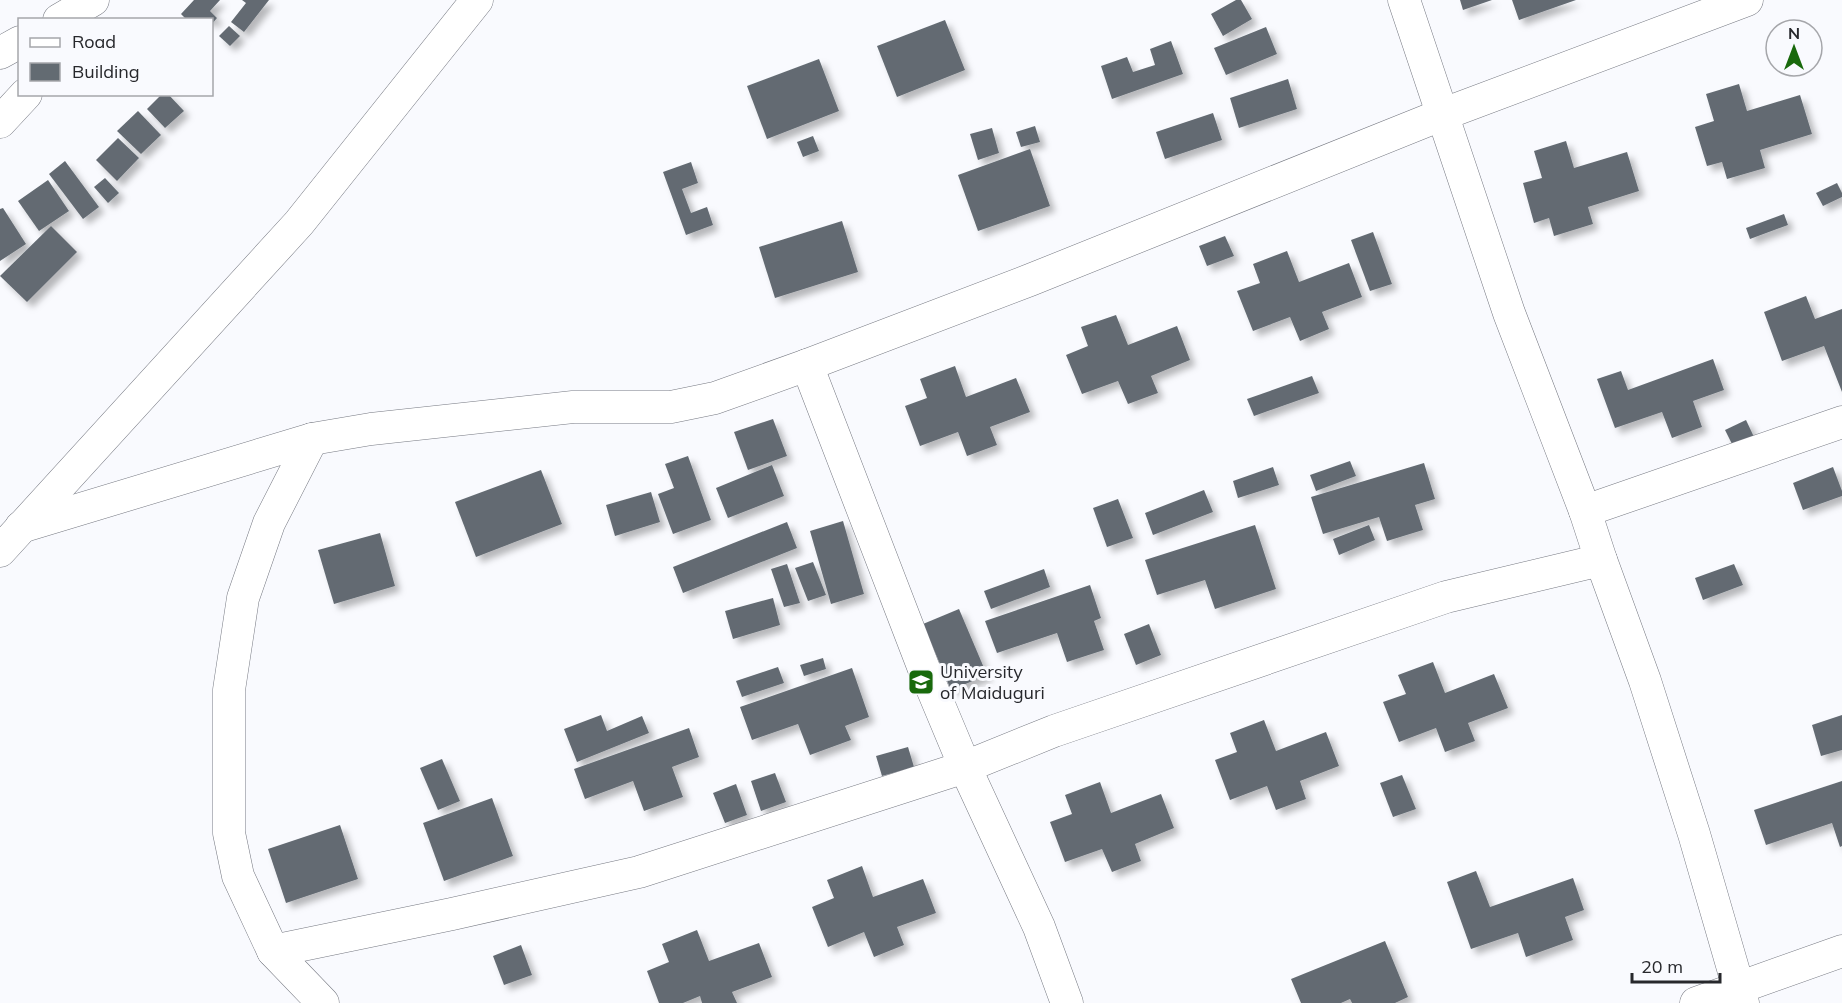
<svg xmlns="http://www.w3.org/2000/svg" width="1842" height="1003" font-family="Mulish,sans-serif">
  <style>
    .building { fill: #636b72; filter: url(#shadow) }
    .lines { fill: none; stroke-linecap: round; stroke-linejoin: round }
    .street-casing { stroke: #767982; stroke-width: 33 }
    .street { stroke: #fff; stroke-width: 32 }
    .labels { text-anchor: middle; stroke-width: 6; stroke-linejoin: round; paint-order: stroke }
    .poi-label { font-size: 18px; fill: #27282c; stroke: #f9fafe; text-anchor: start }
  </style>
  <defs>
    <filter id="shadow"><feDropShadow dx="5.5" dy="5.5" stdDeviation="3" flood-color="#0004"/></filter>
  </defs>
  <rect width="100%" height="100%" fill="#f9fafe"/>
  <g class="building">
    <path d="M 194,0 L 220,0 L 210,11 L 217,18 L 212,24 L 212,20 L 187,20 L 181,14 Z"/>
    <path d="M 242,0 L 269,0 L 244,32 L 231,22 L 246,3 Z"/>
    <path d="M 1236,0 L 1241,0 L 1252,19 L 1223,36 L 1211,14 Z"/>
    <path d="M 1460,0 L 1492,0 L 1463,10 Z"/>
    <path d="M 1512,0 L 1576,0 L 1519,20 Z"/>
    <path d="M 945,20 L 965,70 L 897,97 L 877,46 Z"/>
    <path d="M 229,26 L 240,36 L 230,46 L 219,36 Z"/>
    <path d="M 1266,27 L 1277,54 L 1226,75 L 1214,48 Z"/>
    <path d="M 1171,41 L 1183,74 L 1112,99 L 1101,66 L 1127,57 L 1133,72 L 1155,65 L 1150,49 Z"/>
    <path d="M 819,59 L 839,111 L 767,139 L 747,86 Z"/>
    <path d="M 1288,79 L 1297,109 L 1239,128 L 1230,98 Z"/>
    <path d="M 1739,84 L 1747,111 L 1800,95 L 1812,134 L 1760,150 L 1765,168 L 1727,179 L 1722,162 L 1707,166 L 1695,127 L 1714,121 L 1706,94 Z"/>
    <path d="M 162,94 L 168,94 L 184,111 L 165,128 L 147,109 Z"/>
    <path d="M 138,111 L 161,135 L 141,154 L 117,131 Z"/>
    <path d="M 1213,113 L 1222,140 L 1165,159 L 1156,132 Z"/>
    <path d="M 1035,126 L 1040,142 L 1021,147 L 1016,132 Z"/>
    <path d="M 992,128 L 999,153 L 978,160 L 970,134 Z"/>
    <path d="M 813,136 L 819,151 L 803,157 L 797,142 Z"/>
    <path d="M 118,138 L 139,158 L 117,181 L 96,160 Z"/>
    <path d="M 1566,141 L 1574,168 L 1627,152 L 1639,191 L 1588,207 L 1593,224 L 1554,236 L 1549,218 L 1534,223 L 1523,183 L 1542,178 L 1534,151 Z"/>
    <path d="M 1030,149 L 1050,206 L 978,231 L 958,175 Z"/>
    <path d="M 65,161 L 99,207 L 83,219 L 49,174 Z"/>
    <path d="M 691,162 L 698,183 L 682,189 L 691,213 L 707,207 L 713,225 L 686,235 L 663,172 Z"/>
    <path d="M 105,178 L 119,193 L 108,203 L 94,187 Z"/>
    <path d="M 48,180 L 69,211 L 39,231 L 18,201 Z"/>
    <path d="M 1837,183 L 1842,193 L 1842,197 L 1823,206 L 1816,193 Z"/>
    <path d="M 3,208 L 26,244 L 0,261 L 0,209 Z"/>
    <path d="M 1784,214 L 1788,225 L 1750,239 L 1746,228 Z"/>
    <path d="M 842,221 L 858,272 L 775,298 L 759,247 Z"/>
    <path d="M 51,226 L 77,252 L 27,302 L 0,276 Z"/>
    <path d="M 1373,232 L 1392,284 L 1370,291 L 1351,240 Z"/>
    <path d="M 1225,236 L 1234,256 L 1207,266 L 1199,246 Z"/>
    <path d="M 1287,251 L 1299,282 L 1349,263 L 1362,297 L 1322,312 L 1329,329 L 1300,341 L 1290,317 L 1253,331 L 1237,291 L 1260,283 L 1253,264 Z"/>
    <path d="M 1806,296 L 1815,319 L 1842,309 L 1842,392 L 1824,346 L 1782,361 L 1764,312 Z"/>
    <path d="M 1116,315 L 1128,345 L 1177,326 L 1190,360 L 1151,376 L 1158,393 L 1128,404 L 1118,381 L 1082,394 L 1066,355 L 1088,346 L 1081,327 Z"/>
    <path d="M 1713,359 L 1724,390 L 1693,401 L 1702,427 L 1672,438 L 1662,412 L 1615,428 L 1597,379 L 1621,371 L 1628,390 Z"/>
    <path d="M 955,366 L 966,397 L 1016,378 L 1030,412 L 990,427 L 997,445 L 967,456 L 958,432 L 920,446 L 905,406 L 927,398 L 920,379 Z"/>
    <path d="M 1312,376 L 1319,393 L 1254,416 L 1247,399 Z"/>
    <path d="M 773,419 L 787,456 L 748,470 L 734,432 Z"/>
    <path d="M 1746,420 L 1754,437 L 1734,448 L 1725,430 Z"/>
    <path d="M 688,456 L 711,520 L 673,534 L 658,494 L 674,488 L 665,464 Z"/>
    <path d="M 1350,461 L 1356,476 L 1316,491 L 1310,475 Z"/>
    <path d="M 1424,463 L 1435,499 L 1415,505 L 1423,530 L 1387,541 L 1379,517 L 1323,534 L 1311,497 Z"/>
    <path d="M 772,465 L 784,496 L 728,518 L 716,488 Z"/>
    <path d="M 1273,467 L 1279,485 L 1238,498 L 1233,481 Z"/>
    <path d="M 1833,467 L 1842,491 L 1842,496 L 1803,510 L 1793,483 Z"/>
    <path d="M 541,470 L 562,524 L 476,557 L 455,502 Z"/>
    <path d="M 1204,490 L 1213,512 L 1153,535 L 1145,513 Z"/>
    <path d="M 651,492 L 660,522 L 615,536 L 606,505 Z"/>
    <path d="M 1118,499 L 1133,538 L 1107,547 L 1093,508 Z"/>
    <path d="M 843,521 L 864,594 L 831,604 L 810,531 Z"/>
    <path d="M 787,522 L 797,548 L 683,593 L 673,567 Z"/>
    <path d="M 1255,525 L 1276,589 L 1215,609 L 1205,580 L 1157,595 L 1145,560 Z"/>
    <path d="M 1369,525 L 1375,540 L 1339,555 L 1333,539 Z"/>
    <path d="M 380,533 L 395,586 L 334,604 L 318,550 Z"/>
    <path d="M 813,562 L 826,595 L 808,601 L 795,568 Z"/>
    <path d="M 787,564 L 800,603 L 784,607 L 771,569 Z"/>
    <path d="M 1734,564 L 1743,585 L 1703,600 L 1695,578 Z"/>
    <path d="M 1044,569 L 1050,587 L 991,609 L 984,591 Z"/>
    <path d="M 1090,585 L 1101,618 L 1094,621 L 1104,650 L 1067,662 L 1057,633 L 997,653 L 985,621 Z"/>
    <path d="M 773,598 L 780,625 L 733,639 L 725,611 Z"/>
    <path d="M 959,609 L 987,675 L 951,690 L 923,624 Z"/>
    <path d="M 1149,624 L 1161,655 L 1136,665 L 1124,634 Z"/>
    <path d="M 823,658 L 826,669 L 804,676 L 800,665 Z"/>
    <path d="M 1433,662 L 1445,693 L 1494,674 L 1508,708 L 1468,723 L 1475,741 L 1445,752 L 1436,728 L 1399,742 L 1383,702 L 1406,694 L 1398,675 Z"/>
    <path d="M 778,667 L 784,683 L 742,697 L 736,681 Z"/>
    <path d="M 852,668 L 869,717 L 845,726 L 851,740 L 810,755 L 798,724 L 752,740 L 740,707 Z"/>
    <path d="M 601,715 L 607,731 L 642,716 L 649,733 L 577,762 L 564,729 Z"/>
    <path d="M 1842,715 L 1842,750 L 1821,756 L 1812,725 Z"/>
    <path d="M 1264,720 L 1276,751 L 1326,732 L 1339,766 L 1300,781 L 1306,799 L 1276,810 L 1267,786 L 1230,800 L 1215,760 L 1237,752 L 1230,733 Z"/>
    <path d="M 689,728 L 699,757 L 672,767 L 683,797 L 644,811 L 633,781 L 585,799 L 574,769 Z"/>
    <path d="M 908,747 L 914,767 L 882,776 L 876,756 Z"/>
    <path d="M 442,759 L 460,801 L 438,810 L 420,768 Z"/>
    <path d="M 775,773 L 786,802 L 761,811 L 751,781 Z"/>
    <path d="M 1402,775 L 1416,809 L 1393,817 L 1380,783 Z"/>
    <path d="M 1842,781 L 1842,846 L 1840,847 L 1832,823 L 1766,845 L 1754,810 Z"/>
    <path d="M 1100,782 L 1111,813 L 1161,794 L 1174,828 L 1135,844 L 1141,861 L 1112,872 L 1102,849 L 1065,862 L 1050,822 L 1072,814 L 1065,795 Z"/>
    <path d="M 736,784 L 747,815 L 725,823 L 713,793 Z"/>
    <path d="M 492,798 L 513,856 L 444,881 L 423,823 Z"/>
    <path d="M 340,825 L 358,879 L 286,903 L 268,849 Z"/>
    <path d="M 862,866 L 873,897 L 923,879 L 936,913 L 897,927 L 904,945 L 874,957 L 864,932 L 828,947 L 812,907 L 834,898 L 827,880 Z"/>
    <path d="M 1476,871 L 1490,907 L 1573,878 L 1584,910 L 1565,917 L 1573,940 L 1526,957 L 1518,933 L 1471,949 L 1447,882 Z"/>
    <path d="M 697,930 L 709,961 L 759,943 L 772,977 L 732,992 L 737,1003 L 702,1003 L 700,996 L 683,1003 L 659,1003 L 647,971 L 669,962 L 662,944 Z"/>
    <path d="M 1385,941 L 1408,997 L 1395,1003 L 1352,1003 L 1350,999 L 1341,1003 L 1301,1003 L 1291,979 Z"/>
    <path d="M 521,945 L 532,975 L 504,985 L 493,956 Z"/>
  </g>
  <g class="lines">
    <defs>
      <g id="street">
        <path d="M 1404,0 L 1509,313 L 1585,511 L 1601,560 L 1645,681 L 1694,834 L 1743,1003"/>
        <path d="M 59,20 L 93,0"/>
        <path d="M 0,53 L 20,42"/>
        <path d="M 0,122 L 26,94"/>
        <path d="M 807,365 L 924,669 L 965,767 L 1039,927 L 1067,1003"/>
        <path d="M 312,439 L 269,523 L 243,598 L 229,690 L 229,833 L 238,876 L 273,951 L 323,1003"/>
        <path d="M 1585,511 L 1842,422"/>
        <path d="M 21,527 L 312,439 L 371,429 L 573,407 L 671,407 L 715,398 L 807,365 L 1030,280 L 1441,115 L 1747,0"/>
        <path d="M 0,551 L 299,223 L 477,0"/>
        <path d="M 273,951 L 452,914 L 639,872 L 965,767 L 1054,731 L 1446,597 L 1601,560"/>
        <path d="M 1696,1003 L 1842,951"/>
      </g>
    </defs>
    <use href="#street" class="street-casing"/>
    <use href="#street" class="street"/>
  </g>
  <defs>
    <symbol id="university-square" viewBox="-11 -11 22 22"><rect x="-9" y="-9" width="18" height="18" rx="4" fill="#19690c" stroke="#f9fafe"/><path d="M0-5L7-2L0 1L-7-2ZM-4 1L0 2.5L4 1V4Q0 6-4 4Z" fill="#fff"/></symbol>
  </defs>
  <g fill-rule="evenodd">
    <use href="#university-square" x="906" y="667" width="30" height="30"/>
  </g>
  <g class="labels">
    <g class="poi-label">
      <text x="940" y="678">University<tspan x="940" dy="21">of Maiduguri</tspan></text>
    </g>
  </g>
  <rect x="18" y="18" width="195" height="78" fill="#f9fafe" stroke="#a5a6aa" stroke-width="1.5"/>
  <rect x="30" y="38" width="30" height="9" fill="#ffffff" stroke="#a5a6aa" stroke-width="1.5"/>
  <text x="72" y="48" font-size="18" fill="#27282c">Road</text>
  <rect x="30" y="63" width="30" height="18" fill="#636b72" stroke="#a5a6aa" stroke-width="1.5"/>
  <text x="72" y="78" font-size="18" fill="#27282c">Building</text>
  <g transform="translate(1794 48)"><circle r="28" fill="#f9fafe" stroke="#a5a6aa" stroke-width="1.5"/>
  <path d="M0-4.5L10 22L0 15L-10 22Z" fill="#19690c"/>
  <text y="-9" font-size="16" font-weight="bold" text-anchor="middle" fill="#27282c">N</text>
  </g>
  <path d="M1632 973v9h88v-9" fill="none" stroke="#27282c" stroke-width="3"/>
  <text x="1641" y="973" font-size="18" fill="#27282c" stroke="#f9fafe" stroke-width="4.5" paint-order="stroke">20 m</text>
</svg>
